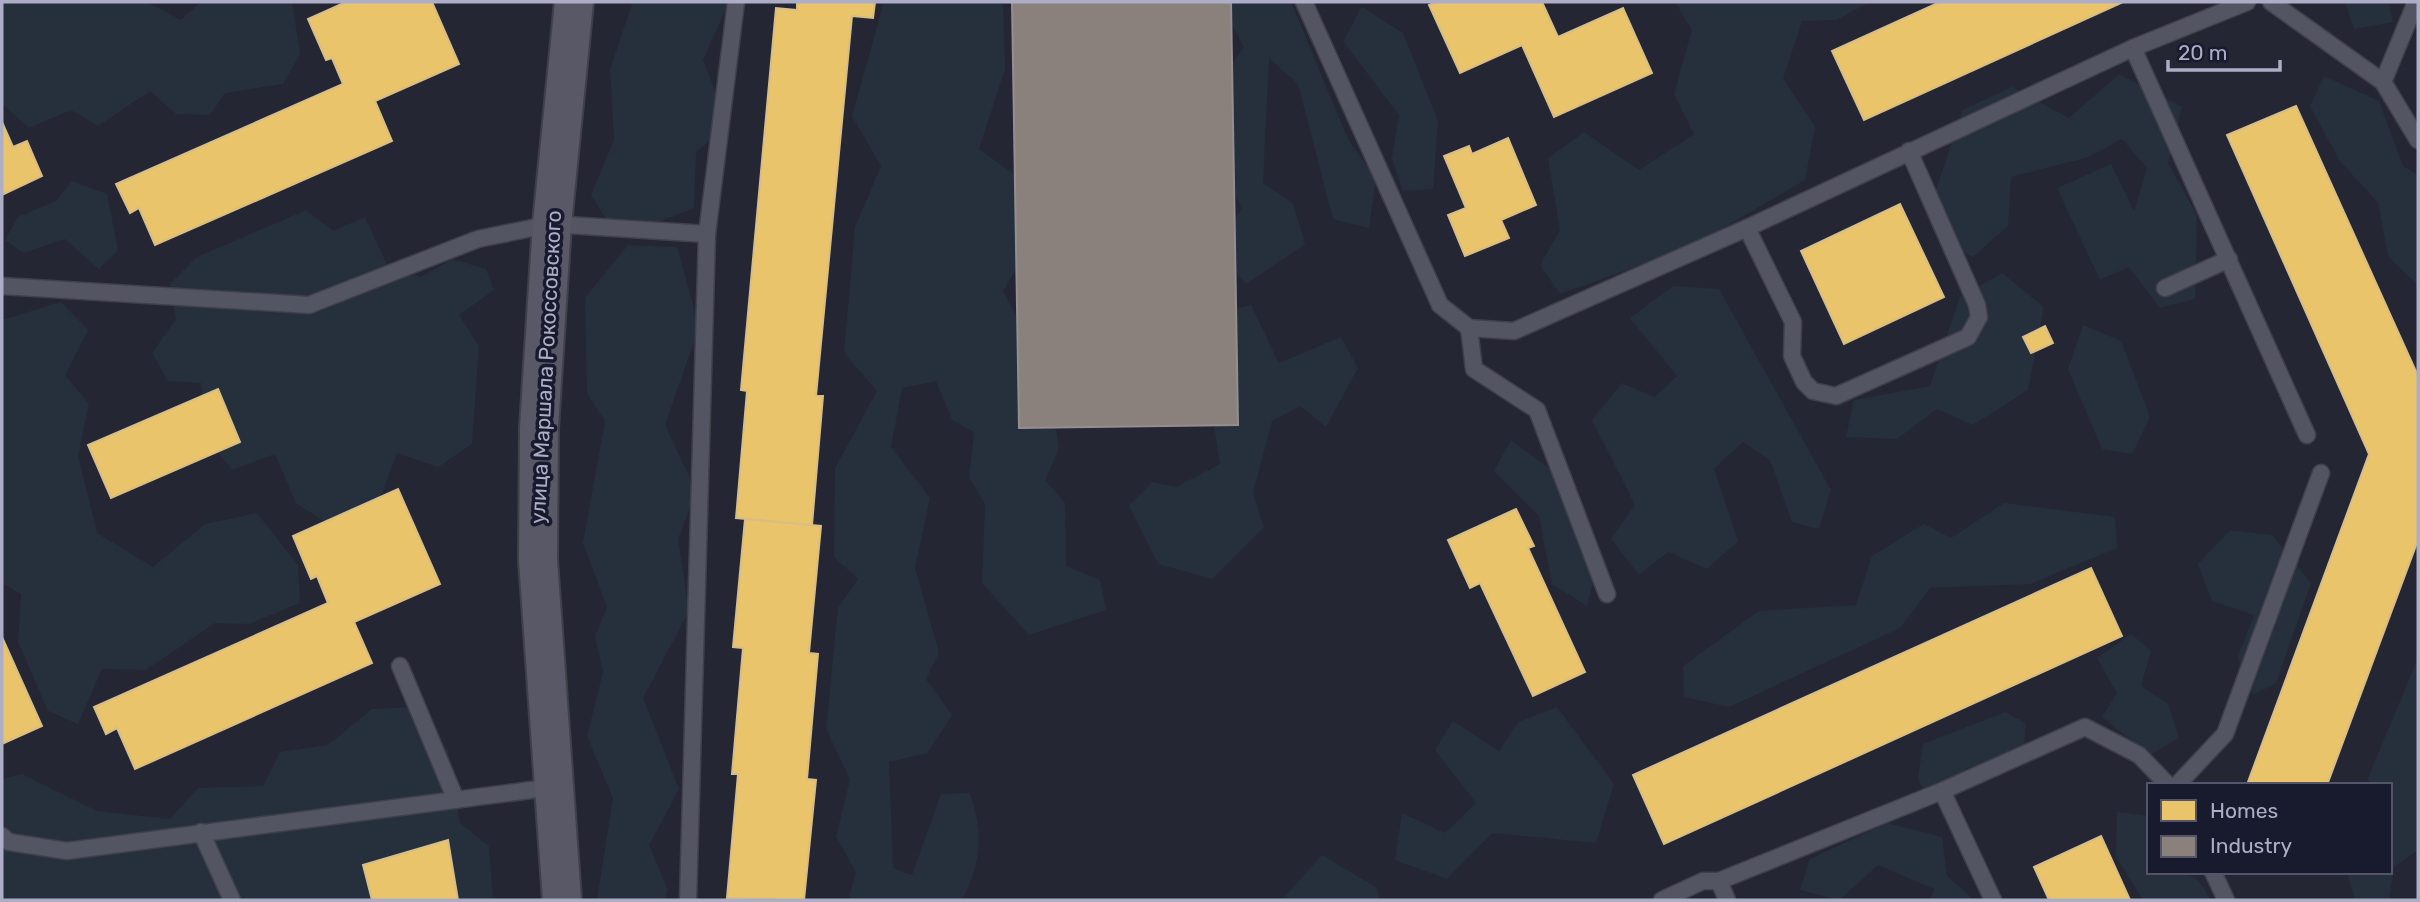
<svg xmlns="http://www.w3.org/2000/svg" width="2420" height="902" font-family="Rubik,sans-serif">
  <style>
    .green { fill: #25303c }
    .homes { fill: #e9c46a; stroke: #d7bd86; stroke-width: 2 }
    .industry { fill: #8a817c; stroke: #948e92; stroke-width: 2 }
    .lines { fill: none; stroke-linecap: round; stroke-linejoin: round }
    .lane-casing { stroke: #3f404a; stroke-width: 19 }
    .secondary-casing { stroke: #3f404a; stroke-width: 42 }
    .lane { stroke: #545562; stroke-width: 16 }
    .secondary { stroke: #585866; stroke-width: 38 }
    .labels { text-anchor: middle; stroke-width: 7; stroke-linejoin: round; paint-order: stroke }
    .street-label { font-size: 21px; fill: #adaec6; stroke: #181a2e }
  </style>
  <rect width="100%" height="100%" fill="#252633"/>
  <g class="green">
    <path d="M 2,2 L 147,2 L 181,20 L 201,2 L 292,2 L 300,54 L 283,84 L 225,93 L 210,115 L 176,114 L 150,91 L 98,126 L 71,110 L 29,128 L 2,104 Z"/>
    <path d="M 633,2 L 729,2 L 703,60 L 728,124 L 696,152 L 694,208 L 618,238 L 591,195 L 614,140 L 610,69 Z"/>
    <path d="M 884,2 L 1003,2 L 1005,69 L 979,149 L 1040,193 L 1046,219 L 1003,291 L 1048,375 L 1059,449 L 1045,480 L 1065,503 L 1066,566 L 1100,580 L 1106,610 L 1029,635 L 982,583 L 985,504 L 969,478 L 974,432 L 952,420 L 936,381 L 902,388 L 891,447 L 930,498 L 915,568 L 939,653 L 926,679 L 952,715 L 927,753 L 889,762 L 893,868 L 912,875 L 941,794 L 970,793 C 983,831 982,864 962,900 L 848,900 L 856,872 L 836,837 L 850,779 L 826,729 L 838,608 L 858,579 L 834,557 L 835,468 L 877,391 L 844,353 L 855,227 L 881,166 L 852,116 Z"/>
    <path d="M 1219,2 L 1291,2 L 1348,139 L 1376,180 L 1369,228 L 1333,219 L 1298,84 L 1269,58 L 1263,183 L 1293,203 L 1305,244 L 1246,284 L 1213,245 L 1242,209 L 1216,152 L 1208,97 L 1244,47 Z"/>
    <path d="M 1675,2 L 1870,2 L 1836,20 L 1802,21 L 1783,78 L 1815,127 L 1805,180 L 1691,247 L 1560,294 L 1540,265 L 1560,230 L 1548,158 L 1584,132 L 1639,170 L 1694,134 L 1674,94 L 1692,30 Z"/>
    <path d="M 2345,2 L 2388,2 L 2393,22 L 2354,29 Z"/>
    <path d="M 1362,7 L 1403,33 L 1438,121 L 1433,189 L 1403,191 L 1392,158 L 1399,115 L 1343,41 Z"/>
    <path d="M 2119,74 L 2182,107 L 2168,163 L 2197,215 L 2195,299 L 2160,308 L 2129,267 L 2100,280 L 2057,188 L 2111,164 L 2134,211 L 2147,168 L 2122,139 L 2089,157 L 2011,177 L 2008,226 L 1973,257 L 1942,243 L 1928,213 L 1963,110 L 2012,87 L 2069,118 Z"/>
    <path d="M 2324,76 L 2379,101 L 2403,166 L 2418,175 L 2418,285 L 2388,256 L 2378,203 L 2340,161 L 2310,106 Z"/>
    <path d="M 72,181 L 107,194 L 118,250 L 99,269 L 65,239 L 24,253 L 5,240 L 18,217 L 56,201 Z"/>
    <path d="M 306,210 L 333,231 L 365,217 L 388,267 L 421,277 L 452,259 L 486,269 L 494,290 L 459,315 L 479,346 L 472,444 L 438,467 L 397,453 L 377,507 L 339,531 L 296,503 L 275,454 L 232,470 L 207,438 L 201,383 L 168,381 L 152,353 L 176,319 L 170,284 L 197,257 Z"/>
    <path d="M 628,245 L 677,247 L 699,327 L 665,425 L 696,491 L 678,539 L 689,611 L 643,698 L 679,789 L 649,845 L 668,890 L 665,900 L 597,900 L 613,798 L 587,736 L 603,672 L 595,636 L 607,607 L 583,543 L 605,421 L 587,394 L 585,298 Z"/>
    <path d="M 2002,273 L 2044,307 L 2028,390 L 1973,425 L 1937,409 L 1897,439 L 1846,437 L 1854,400 L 1930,386 L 1960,297 Z"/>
    <path d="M 1673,286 L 1719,289 L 1831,490 L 1819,529 L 1792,522 L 1770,460 L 1743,442 L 1714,469 L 1738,541 L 1707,569 L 1668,552 L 1639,575 L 1611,539 L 1635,505 L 1592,420 L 1622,383 L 1655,397 L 1677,376 L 1630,318 Z"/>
    <path d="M 61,302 L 88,330 L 65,375 L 89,404 L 78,456 L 97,533 L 153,567 L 205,524 L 257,513 L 298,565 L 300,603 L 249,624 L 215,623 L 146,670 L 102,669 L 78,724 L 48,711 L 18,642 L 21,594 L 2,583 L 2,320 Z"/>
    <path d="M 1251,305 L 1279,363 L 1341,337 L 1358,368 L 1326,427 L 1300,406 L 1272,421 L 1253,493 L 1264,527 L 1212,579 L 1158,564 L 1129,506 L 1152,482 L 1176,487 L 1220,464 L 1212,412 L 1225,312 Z"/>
    <path d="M 2083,325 L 2121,341 L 2150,417 L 2132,454 L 2102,449 L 2068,369 Z"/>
    <path d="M 1511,440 L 1555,473 L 1598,563 L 1587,606 L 1552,584 L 1539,516 L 1494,471 Z"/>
    <path d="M 2004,503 L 2115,517 L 2117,548 L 2030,584 L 1930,588 L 1900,628 L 1729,707 L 1684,697 L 1683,666 L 1759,611 L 1856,605 L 1872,556 L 1924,524 L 1951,538 Z"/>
    <path d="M 2230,530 L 2272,535 L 2311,583 L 2276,683 L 2253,695 L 2238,657 L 2254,615 L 2212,601 L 2198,564 Z"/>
    <path d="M 2131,634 L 2151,651 L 2141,686 L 2168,704 L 2179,738 L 2150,755 L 2102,717 L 2117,693 L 2097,658 Z"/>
    <path d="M 2418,658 L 2418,850 L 2394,867 L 2389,900 L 2355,900 L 2347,872 L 2390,872 L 2390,785 L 2370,785 L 2368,778 Z"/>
    <path d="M 412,707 L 448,750 L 460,823 L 489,846 L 493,900 L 2,900 L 2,779 L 22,774 L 97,811 L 170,819 L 198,788 L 263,786 L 280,752 L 328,745 L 372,709 Z"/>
    <path d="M 1557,707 L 1614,784 L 1596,843 L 1492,833 L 1447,879 L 1395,860 L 1402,813 L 1445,833 L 1476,803 L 1435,750 L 1453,721 L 1499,751 L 1518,722 Z"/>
    <path d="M 2005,712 L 2026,724 L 2023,761 L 1966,768 L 1956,791 L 1930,804 L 1918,778 L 1923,744 Z"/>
    <path d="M 2117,812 L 2149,816 L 2149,872 C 2179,872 2197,868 2210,900 L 2143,900 L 2116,856 Z"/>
    <path d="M 1887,823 L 1942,837 L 1947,876 L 1974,900 L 1930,900 L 1934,889 L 1878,865 L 1839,900 L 1800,890 L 1810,859 Z"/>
    <path d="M 1322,855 L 1377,888 L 1380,900 L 1282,900 Z"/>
  </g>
  <g class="homes">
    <path d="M 346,2 L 432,2 L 459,64 L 375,101 L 392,141 L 155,245 L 139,208 L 130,213 L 116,184 L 343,84 L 332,58 L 326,60 L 308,19 Z"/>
    <path d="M 797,2 L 875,2 L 873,18 L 852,16 L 816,396 L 823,396 L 812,525 L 736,518 L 747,391 L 741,390 L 776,8 L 797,10 Z"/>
    <path d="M 1436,2 L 1542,2 L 1558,37 L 1623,8 L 1652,73 L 1554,117 L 1522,45 L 1460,73 L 1429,5 Z"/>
    <path d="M 1940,2 L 2123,2 L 1864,120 L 1832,51 Z"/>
    <path d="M 2296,106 L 2418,376 L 2418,540 L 2327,785 L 2255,785 L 2248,782 L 2369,454 L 2227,135 Z"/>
    <path d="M 2,122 L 13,147 L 27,141 L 42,176 L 2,195 Z"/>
    <path d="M 1508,138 L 1536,205 L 1501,220 L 1509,238 L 1465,256 L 1448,215 L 1466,208 L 1444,156 L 1469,146 L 1472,154 Z"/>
    <path d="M 1900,204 L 1944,297 L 1844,344 L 1801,251 Z"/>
    <path d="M 2045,326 L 2053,343 L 2031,353 L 2023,337 Z"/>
    <path d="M 218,389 L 240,442 L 111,498 L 88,445 Z"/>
    <path d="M 398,489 L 440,584 L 354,622 L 372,663 L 135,769 L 117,728 L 106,734 L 94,707 L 328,603 L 317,576 L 311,579 L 293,536 Z"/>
    <path d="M 1516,509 L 1534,546 L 1528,548 L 1585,672 L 1533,696 L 1480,583 L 1470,588 L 1448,540 Z"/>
    <path d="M 745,519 L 821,526 L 809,653 L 818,654 L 807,779 L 816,780 L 804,900 L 727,898 L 738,774 L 732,774 L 743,648 L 733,647 Z"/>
    <path d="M 2091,568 L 2122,636 L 1664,844 L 1633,775 Z"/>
    <path d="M 2,637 L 42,726 L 2,744 Z"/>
    <path d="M 2101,836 L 2130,900 L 2049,900 L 2034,867 Z"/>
    <path d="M 448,840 L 458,900 L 372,900 L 363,865 Z"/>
  </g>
  <path class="industry" d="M 1012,2 L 1231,2 L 1238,425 L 1019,428 Z"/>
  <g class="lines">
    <defs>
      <g id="lane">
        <path d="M 1304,2 L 1440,305 L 1469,328 L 1514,331 L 1747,228 L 2133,48 L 2247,2"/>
        <path d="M 2271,2 L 2383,82 L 2418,140"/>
        <path d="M 2133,48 L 2307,435"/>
        <path d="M 2383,82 L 2416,2"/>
        <path d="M 1747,228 L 1793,322 L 1792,356 L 1804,382 L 1813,391 L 1836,396 L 1968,337 L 1979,317 L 1977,305 L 1909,151"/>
        <path d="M 2,286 L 309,305 L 478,239 L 552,224 L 707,234"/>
        <path d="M 2165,288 L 2229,259"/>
        <path d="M 1469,328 L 1474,369 L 1537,410 L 1607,594"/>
        <path d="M 400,666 L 456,800"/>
        <path d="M 2177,785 L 2225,734 L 2321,473"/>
        <path d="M 1942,791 L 1993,900"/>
        <path d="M 201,832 L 232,900"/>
        <path d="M 2,836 L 9,842 L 67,851 L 554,787"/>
        <path d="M 2213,872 L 2226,900"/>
        <path d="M 1719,881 L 1727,900"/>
        <path d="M 688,900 L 707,234 L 736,2"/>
        <path d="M 1662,900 L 1703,881 L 1719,881 L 1942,791 L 2085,727 L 2139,755 L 2168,785"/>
      </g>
      <path id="secondary" d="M 562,900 L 538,560 L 539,428 L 552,224 L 574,2"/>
    </defs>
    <use href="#lane" class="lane-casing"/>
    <use href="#secondary" class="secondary-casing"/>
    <use href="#lane" class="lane"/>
    <use href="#secondary" class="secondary"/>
  </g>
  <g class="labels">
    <g class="street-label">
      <text transform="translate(546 367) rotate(-87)" y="7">улица Маршала Рокоссовского</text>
    </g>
  </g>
  <rect width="2420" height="902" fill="none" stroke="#adaec6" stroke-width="7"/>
  <rect x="2147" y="783" width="245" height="91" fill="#181a2e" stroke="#54556b" stroke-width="2"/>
  <rect x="2161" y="800" width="35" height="21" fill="#e9c46a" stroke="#54556b" stroke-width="2"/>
  <text x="2210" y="818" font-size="21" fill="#adaec6">Homes</text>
  <rect x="2161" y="836" width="35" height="21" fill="#8a817c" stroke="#54556b" stroke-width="2"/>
  <text x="2210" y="853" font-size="21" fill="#adaec6">Industry</text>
  <path d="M2168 60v10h112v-10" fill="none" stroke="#adaec6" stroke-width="3.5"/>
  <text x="2178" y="60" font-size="21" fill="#adaec6" stroke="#181a2e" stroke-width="5" paint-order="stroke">20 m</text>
</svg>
